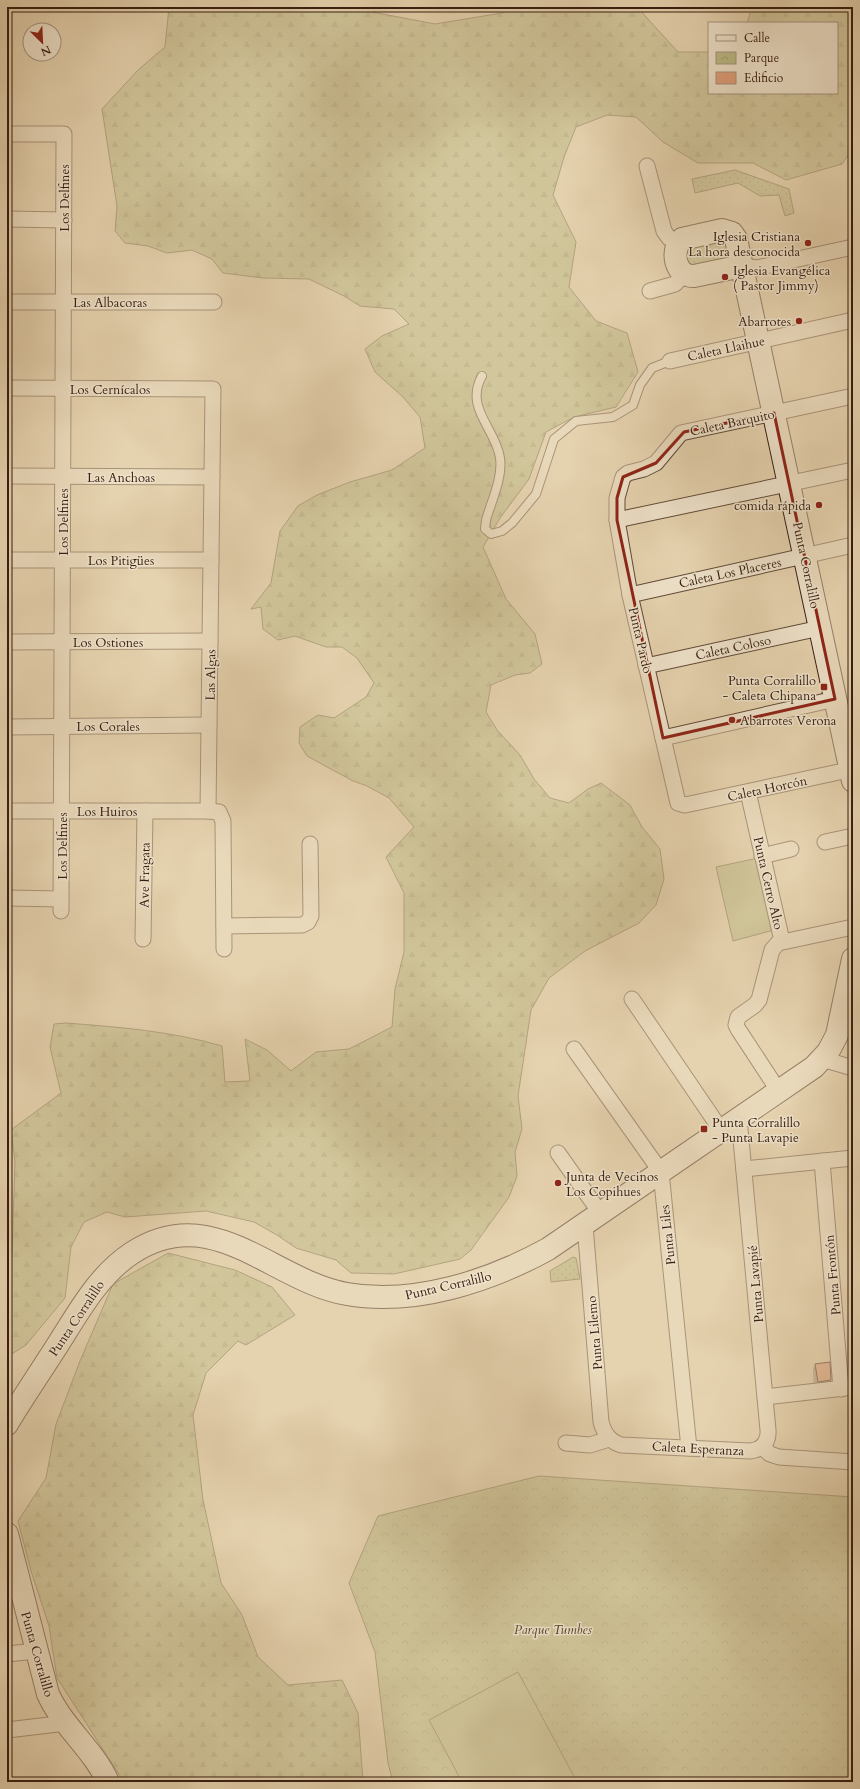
<svg xmlns="http://www.w3.org/2000/svg" width="860" height="1789" font-family="Cardo,serif">
  <style>
    .grass { fill: url(#grass-dots); stroke: #796c4b }
    .forest { fill: url(#forest-firs); stroke: #796c4b }
    .park { fill: url(#park-crowns); stroke: #796c4b }
    .garden { fill: #bbba85; stroke: #796c4b }
    .building { fill: #e29f7b; stroke: #371d11; filter: url(#shadow) }
    .lines { fill: none; stroke-linecap: round; stroke-linejoin: round }
    .lane-casing { stroke: #624a38; stroke-width: 10 }
    .street-casing { stroke: #624a38; stroke-width: 17 }
    .secondary-casing { stroke: #371d11; stroke-width: 24 }
    .lane { stroke: #eee2ca; stroke-width: 8 }
    .street { stroke: #eee2ca; stroke-width: 15 }
    .secondary { stroke: #eee2ca; stroke-width: 22 }
    .marked { fill: none; stroke: #8f2418; stroke-width: 3; stroke-linejoin: round }
    .poi-dot { fill: #8f2418; stroke: #eee2ca; stroke-width: 1.5 }
    .labels { text-anchor: middle; stroke-width: 3; stroke-linejoin: round; paint-order: stroke }
    .street-label { font-size: 13px; fill: #371d11; stroke: #eee2ca }
    .poi-label { font-size: 13px; fill: #371d11; stroke: #eee2ca; text-anchor: end }
    .park-label { font-size: 13px; font-style: italic; fill: #58442e; stroke: #eee2ca }
  </style>
  <defs>
    <pattern id="grass-dots" width="8" height="8" patternUnits="userSpaceOnUse"><rect width="8" height="8" fill="#bbba85"/><path d="M2 2h.1M6 6h.1" fill="none" stroke="#a19f72" stroke-width="1.8" stroke-linecap="round"/></pattern>
    <pattern id="forest-firs" width="22" height="20" patternUnits="userSpaceOnUse"><rect width="22" height="20" fill="#bbba85"/><path d="M5 1l3.5 6h-7zM16 11l3.5 6h-7z" fill="#a19f72"/></pattern>
    <pattern id="park-crowns" width="20" height="18" patternUnits="userSpaceOnUse"><rect width="20" height="18" fill="#bbba85"/><path d="M2 6a3 3 0 1 1 6 0M12 15a3 3 0 1 1 6 0" fill="none" stroke="#a19f72"/></pattern>
    <filter id="shadow"><feDropShadow dx="-3.5" dy="3.5" stdDeviation="1" flood-color="#0004"/></filter>
  </defs>
  <rect width="100%" height="100%" fill="#e5d2ae"/>
  <filter id="stains"><feTurbulence type="fractalNoise" baseFrequency=".005" numOctaves="4"/><feColorMatrix values="0 0 0 0 .2 0 0 0 0 .09 0 0 0 0 .02 0 0 0 .5 -.17"/></filter>
  <radialGradient id="worn" r=".72"><stop offset=".6" stop-color="#630" stop-opacity="0"/><stop offset="1" stop-color="#630" stop-opacity=".3"/></radialGradient>
  <g class="grass">
    <path d="M 735,170 L 789,189 L 794,213 L 785,216 L 779,195 L 760,196 L 738,183 L 695,193 L 692,179 Z"/>
    <path d="M 724,239 L 732,252 L 728,259 L 691,268 L 688,265 L 685,249 Z"/>
    <path d="M 573,1257 L 576,1258 L 580,1279 L 551,1282 L 550,1271 Z"/>
  </g>
  <g class="forest">
    <path d="M 169,7 L 369,7 L 372,12 L 435,24 L 502,13 L 515,7 L 637,7 L 678,52 L 709,52 L 709,93 L 837,93 L 837,23 L 747,23 L 752,7 L 853,7 L 853,148 L 842,164 L 786,180 L 753,163 L 698,163 L 663,142 L 636,117 L 607,115 L 576,127 L 564,157 L 553,195 L 576,242 L 569,287 L 596,321 L 627,333 L 638,372 L 616,407 L 574,417 L 546,432 L 529,479 L 500,518 L 483,547 L 506,599 L 535,634 L 542,664 L 530,673 L 515,675 L 491,685 L 486,712 L 497,730 L 520,755 L 534,779 L 550,798 L 569,803 L 588,789 L 601,783 L 630,805 L 642,827 L 660,849 L 664,879 L 656,905 L 639,923 L 585,951 L 549,978 L 531,1010 L 518,1096 L 522,1129 L 515,1152 L 517,1176 L 509,1197 L 471,1250 L 460,1259 L 394,1274 L 351,1273 L 336,1260 L 296,1248 L 277,1235 L 254,1222 L 206,1211 L 125,1217 L 107,1212 L 84,1222 L 71,1247 L 65,1298 L 26,1345 L 7,1357 L 7,1255 L 12,1254 L 15,1162 L 11,1130 L 61,1093 L 50,1047 L 54,1024 L 66,1023 C 118,1027 171,1031 222,1046 L 225,1082 L 250,1081 L 245,1039 L 267,1050 L 291,1071 L 316,1052 L 349,1049 L 392,1027 L 395,989 L 404,952 L 404,893 L 386,857 L 414,827 L 389,798 L 367,786 L 353,781 L 307,756 L 299,743 L 300,727 L 318,715 L 334,718 L 366,697 L 374,683 L 357,658 L 342,647 L 326,647 L 295,636 L 278,640 L 263,629 L 261,607 L 251,609 L 271,583 L 280,531 L 298,506 L 317,495 L 350,482 L 392,470 L 425,448 L 420,417 L 403,397 L 375,372 L 365,349 L 382,336 L 409,324 L 394,309 L 360,306 L 344,296 L 309,279 L 263,278 L 223,273 L 212,259 L 192,250 L 167,253 L 148,246 L 125,243 L 115,231 L 117,206 L 102,109 L 138,70 L 165,47 Z"/>
    <path d="M 168,1253 L 235,1270 L 272,1287 L 295,1315 L 246,1345 L 238,1341 L 206,1373 L 193,1415 L 203,1500 L 221,1583 L 242,1615 L 258,1657 L 288,1685 L 342,1680 L 358,1713 L 363,1782 L 124,1782 L 57,1678 L 49,1626 L 31,1571 L 18,1521 L 46,1478 L 56,1424 L 80,1361 L 113,1284 Z"/>
  </g>
  <path class="park" d="M 539,1476 L 853,1497 L 853,1782 L 393,1782 L 388,1763 L 375,1652 L 349,1583 L 378,1516 Z"/>
  <g class="garden">
    <path d="M 758,858 L 774,930 L 733,941 L 716,867 Z"/>
    <path d="M 518,1672 L 577,1782 L 462,1782 L 429,1720 Z"/>
  </g>
  <path class="building" d="M 830,1362 L 831,1380 L 818,1382 L 815,1364 Z"/>
  <g class="lines">
    <defs>
      <path id="lane" d="M 482,376 C 464,408 496,429 500,458 C 503,478 491,502 486,520 L 485,529 L 491,534 L 502,531 L 512,523 L 536,494 L 554,439 L 576,421 L 613,417 L 633,405 L 640,385 L 652,368 L 670,361"/>
      <g id="street">
        <path d="M 7,134 L 64,134 L 61,911"/>
        <path d="M 647,166 L 664,231 L 669,238 L 678,242"/>
        <path d="M 7,219 L 64,220"/>
        <path d="M 742,266 L 757,268 L 853,247"/>
        <path d="M 650,291 L 675,284 L 684,274"/>
        <path d="M 7,302 L 214,302"/>
        <path d="M 670,361 L 853,320"/>
        <path d="M 7,388 L 213,389 L 208,811"/>
        <path d="M 853,396 L 681,433 L 656,463 L 644,469 L 628,473 L 623,477 L 617,498 L 617,520 L 630,595 L 678,803 L 685,805 L 853,769"/>
        <path d="M 7,476 L 212,477"/>
        <path d="M 617,520 L 853,470"/>
        <path d="M 7,560 L 211,560"/>
        <path d="M 630,595 L 853,545"/>
        <path d="M 7,642 L 210,641"/>
        <path d="M 646,666 L 820,628"/>
        <path d="M 7,727 L 209,725"/>
        <path d="M 663,738 L 835,699"/>
        <path d="M 748,792 L 782,941"/>
        <path d="M 7,811 L 208,811 L 219,812 L 223,821 L 224,949"/>
        <path d="M 825,842 L 853,836"/>
        <path d="M 762,856 L 791,849"/>
        <path d="M 7,898 L 61,899"/>
        <path d="M 224,926 L 302,925 L 308,922 L 311,916 L 310,844"/>
        <path d="M 143,939 L 145,811"/>
        <path d="M 632,999 L 721,1130"/>
        <path d="M 574,1049 L 661,1172 L 689,1448"/>
        <path d="M 822,1059 L 853,1068"/>
        <path d="M 778,1090 L 738,1029 L 736,1025 L 738,1017 L 755,1005 L 759,1000 L 772,950 L 778,943 L 853,927"/>
        <path d="M 558,1153 L 601,1214"/>
        <path d="M 822,1161 L 841,1389"/>
        <path d="M 744,1169 L 853,1158"/>
        <path d="M 585,1225 L 601,1422 C 604,1433 609,1441 621,1445 L 750,1451 C 762,1450 769,1442 768,1430 L 739,1118"/>
        <path d="M 765,1397 L 853,1387"/>
        <path d="M 566,1443 L 590,1445 L 609,1439"/>
        <path d="M 762,1447 L 770,1454 L 779,1457 L 853,1462"/>
        <path d="M 7,1654 L 36,1651"/>
        <path d="M 7,1730 L 66,1723"/>
      </g>
      <g id="secondary">
        <path d="M 742,266 L 694,276 C 675,277 670,250 682,239 L 722,230 L 732,233 L 736,239 L 853,781"/>
        <path d="M 7,1424 C 22,1399 39,1374 55,1349 C 77,1315 97,1276 132,1253 C 213,1200 272,1281 347,1294 C 414,1306 490,1281 548,1249 L 814,1067 L 828,1052 L 837,1035 L 853,959"/>
        <path d="M 7,1534 L 48,1694 C 63,1727 93,1749 108,1782"/>
      </g>
    </defs>
    <use href="#lane" class="lane-casing"/>
    <use href="#street" class="street-casing"/>
    <use href="#secondary" class="secondary-casing"/>
    <use href="#lane" class="lane"/>
    <use href="#street" class="street"/>
    <use href="#secondary" class="secondary"/>
  </g>
  <path d="M0 0H860V1789H0ZM 774,413 L 835,699 L 663,738 L 617,520 L 617,498 L 623,477 L 656,463 L 684,432 Z" fill="#e5d2ae" fill-opacity=".55" fill-rule="evenodd"/>
  <path class="marked" d="M 774,413 L 835,699 L 663,738 L 617,520 L 617,498 L 623,477 L 656,463 L 684,432 Z"/>
  <g class="poi-dot">
    <circle cx="808" cy="243" r="4"/>
    <circle cx="725" cy="277" r="4"/>
    <circle cx="799" cy="321" r="4"/>
    <circle cx="819" cy="505" r="4"/>
    <rect x="820" y="683" width="8" height="8" rx="2"/>
    <circle cx="732" cy="720" r="4"/>
    <rect x="700" y="1125" width="8" height="8" rx="2"/>
    <circle cx="558" cy="1183" r="4"/>
  </g>
  <g class="labels">
    <g class="street-label">
      <text transform="translate(64 198) rotate(-90)" y="5">Los Delfines</text>
      <text x="110" y="307">Las Albacoras</text>
      <text transform="translate(726 348) rotate(-12)" y="5">Caleta Llaihue</text>
      <text x="110" y="394">Los Cernícalos</text>
      <text transform="translate(732 422) rotate(-12)" y="5">Caleta Barquito</text>
      <text x="121" y="482">Las Anchoas</text>
      <text transform="translate(63 522) rotate(-90)" y="5">Los Delfines</text>
      <text x="121" y="565">Los Pitigües</text>
      <text transform="translate(807 565) rotate(78)" y="5">Punta Corralillo</text>
      <text transform="translate(730 572) rotate(-12)" y="5">Caleta Los Placeres</text>
      <text transform="translate(641 640) rotate(77)" y="5">Punta Pardo</text>
      <text x="108" y="647">Los Ostiones</text>
      <text transform="translate(733 647) rotate(-12)" y="5">Caleta Coloso</text>
      <text transform="translate(210 675) rotate(-89)" y="5">Las Algas</text>
      <text x="108" y="731">Los Corales</text>
      <text transform="translate(767 788) rotate(-12)" y="5">Caleta Horcón</text>
      <text x="107" y="816">Los Huiros</text>
      <text transform="translate(62 846) rotate(-90)" y="5">Los Delfines</text>
      <text transform="translate(144 875) rotate(-89)" y="5">Ave Fragata</text>
      <text transform="translate(769 883) rotate(77)" y="5">Punta Cerro Alto</text>
      <text transform="translate(667 1235) rotate(-96)" y="5">Punta Liles</text>
      <text transform="translate(832 1275) rotate(-95)" y="5">Punta Frontón</text>
      <text transform="translate(755 1284) rotate(-95)" y="5">Punta Lavapié</text>
      <text transform="translate(448 1285) rotate(-13)" y="5">Punta Corralillo</text>
      <text transform="translate(76 1318) rotate(-56)" y="5">Punta Corralillo</text>
      <text transform="translate(594 1333) rotate(-95)" y="5">Punta Lilemo</text>
      <text transform="translate(698 1448) rotate(3)" y="5">Caleta Esperanza</text>
      <text transform="translate(38 1654) rotate(74)" y="5">Punta Corralillo</text>
    </g>
    <g class="poi-label">
      <text x="800" y="241">Iglesia Cristiana<tspan x="800" dy="15">La hora desconocida</tspan></text>
      <text x="733" y="275" text-anchor="start">Iglesia Evangélica<tspan x="733" dy="15">( Pastor Jimmy)</tspan></text>
      <text x="791" y="326">Abarrotes</text>
      <text x="811" y="510">comida rápida</text>
      <text x="816" y="685">Punta Corralillo<tspan x="816" dy="15">- Caleta Chipana</tspan></text>
      <text x="740" y="725" text-anchor="start">Abarrotes Verona</text>
      <text x="712" y="1127" text-anchor="start">Punta Corralillo<tspan x="712" dy="15">- Punta Lavapie</tspan></text>
      <text x="566" y="1181" text-anchor="start">Junta de Vecinos<tspan x="566" dy="15">Los Copihues</tspan></text>
    </g>
    <g class="park-label">
      <text x="553" y="1634">Parque Tumbes</text>
    </g>
  </g>
  <rect width="860" height="1789" fill="none" stroke="#e5d2ae" stroke-width="24"/>
  <rect x="8" y="8" width="844" height="1773" fill="none" stroke="#371d11" stroke-width="2"/>
  <rect x="12" y="12" width="836" height="1765" fill="none" stroke="#371d11"/>
  <rect x="708" y="22" width="130" height="72" fill="#eee2ca" stroke="#a59380"/>
  <rect x="716" y="35" width="20" height="6" fill="#eee2ca" stroke="#a59380"/>
  <text x="744" y="42" font-size="12" fill="#371d11">Calle</text>
  <rect x="716" y="52" width="20" height="12" fill="url(#park-crowns)" stroke="#a59380"/>
  <text x="744" y="62" font-size="12" fill="#371d11">Parque</text>
  <rect x="716" y="72" width="20" height="12" fill="#e29f7b" stroke="#a59380"/>
  <text x="744" y="82" font-size="12" fill="#371d11">Edificio</text>
  <g transform="translate(42 42) rotate(156)"><circle r="19" fill="#eee2ca" stroke="#a59380"/>
  <path d="M0-3L7 15L0 10L-7 15Z" fill="#8f2418"/>
  <text y="-6" font-size="11" font-weight="bold" text-anchor="middle" fill="#371d11">N</text>
  </g>
  <rect width="100%" height="100%" filter="url(#stains)"/>
  <rect width="100%" height="100%" fill="url(#worn)"/>
</svg>
